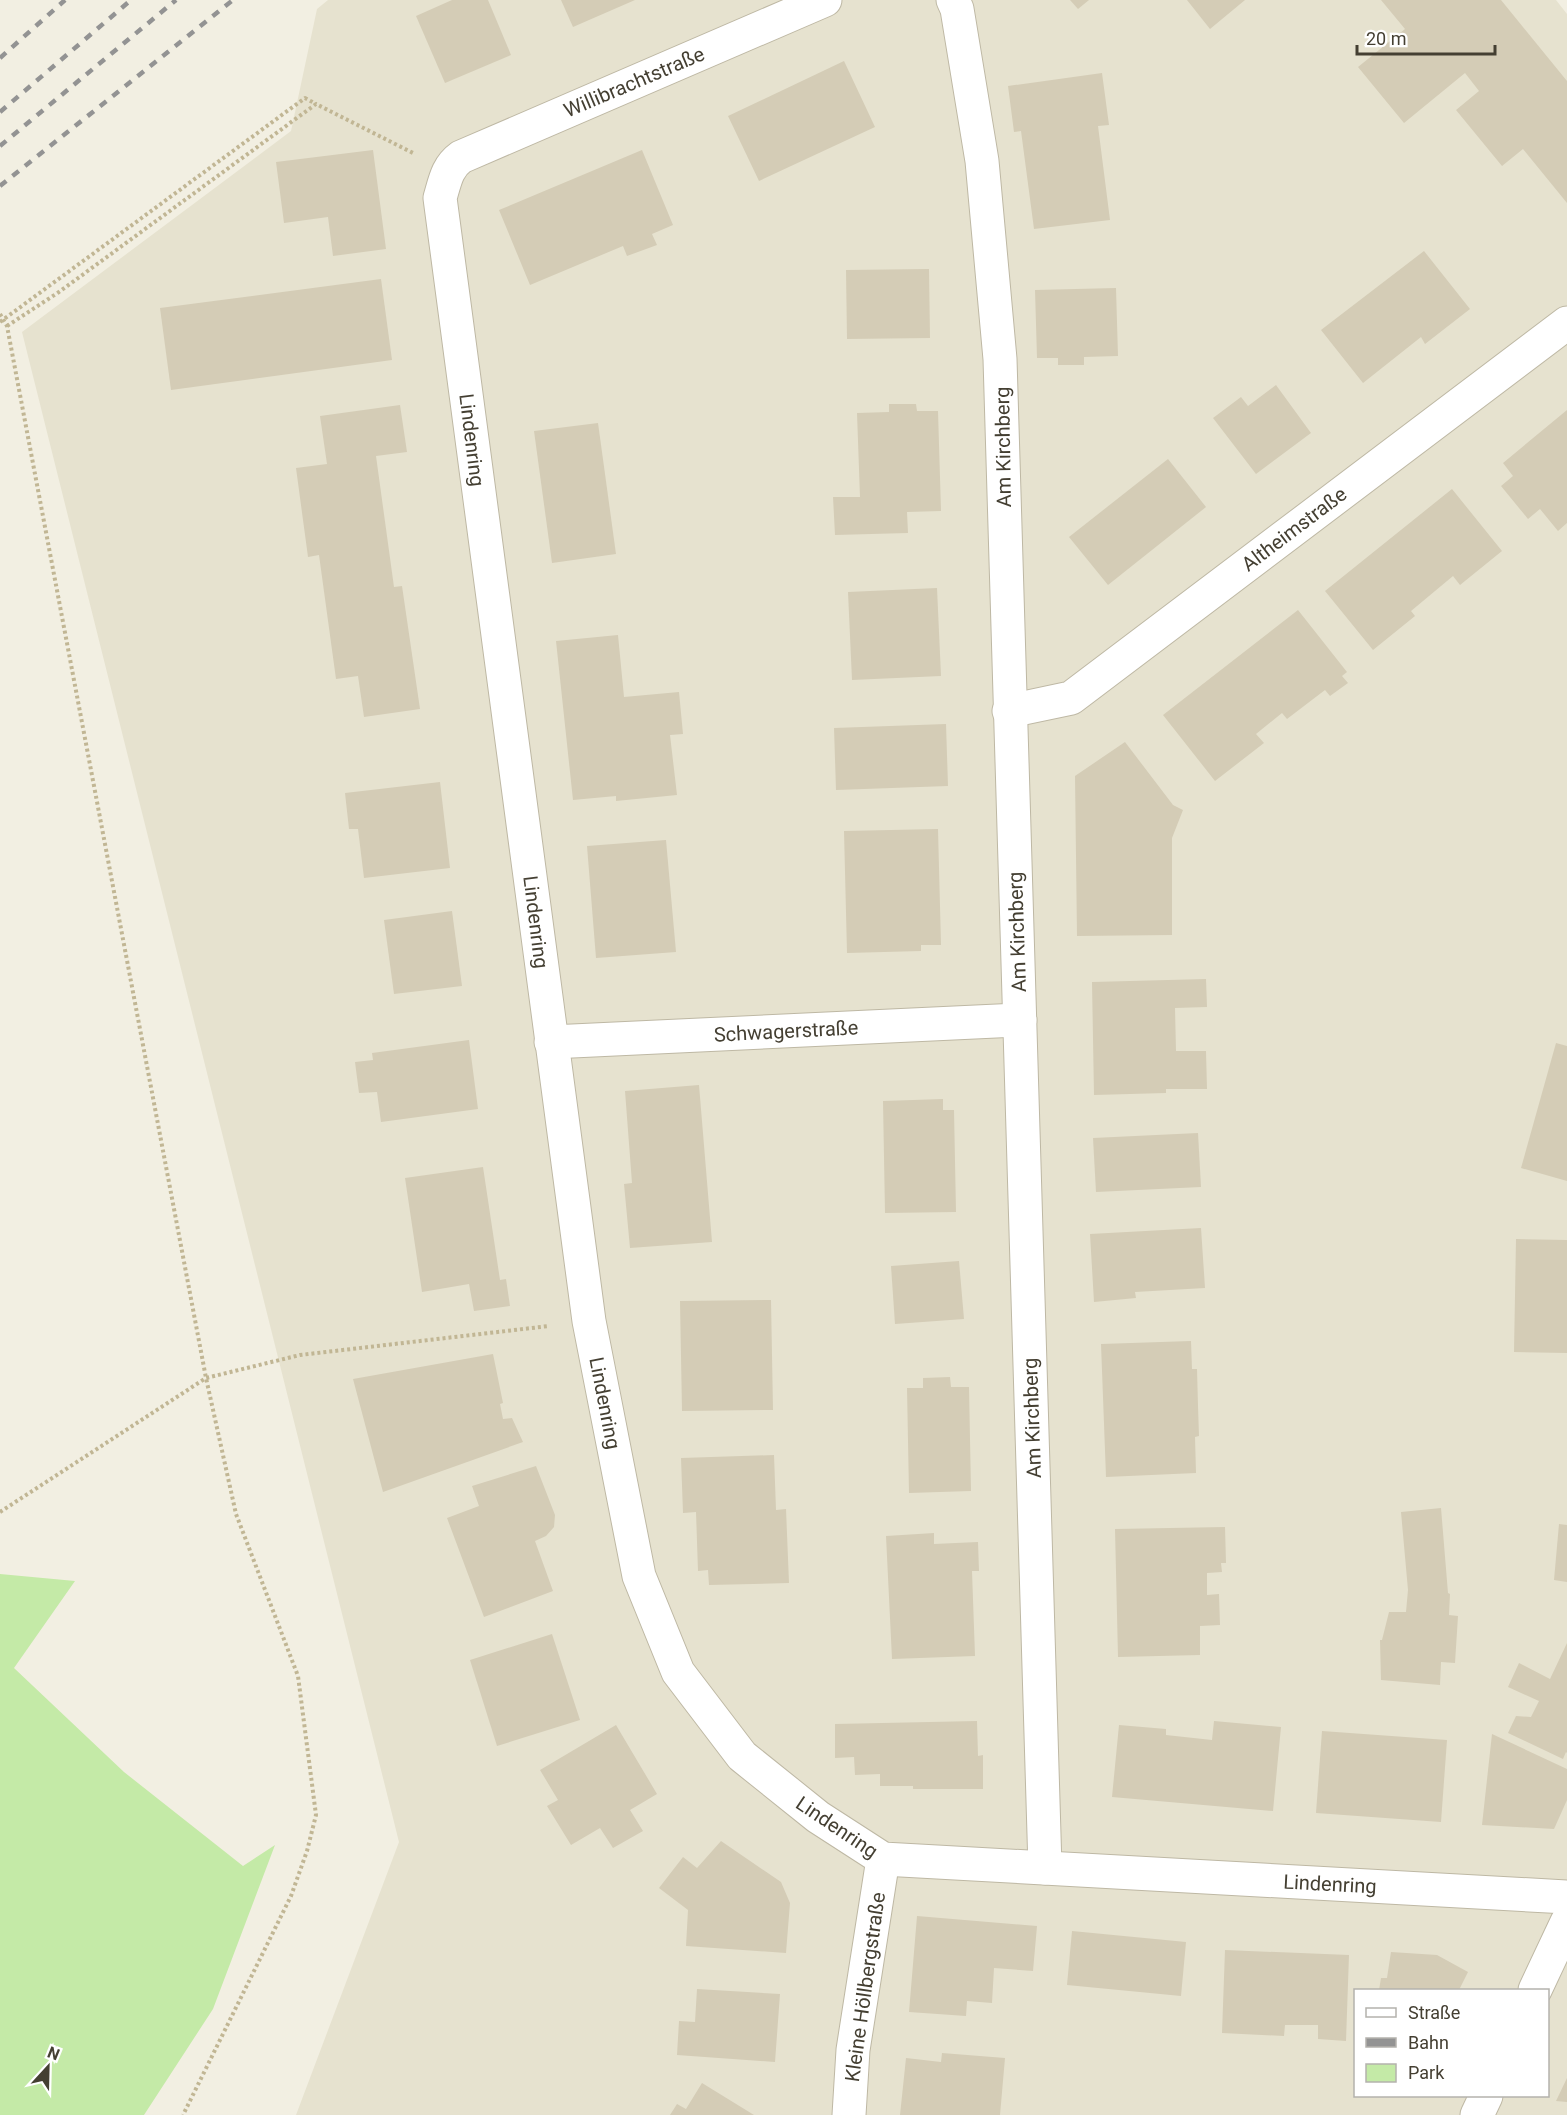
<svg xmlns="http://www.w3.org/2000/svg" width="1567" height="2115" font-family="Roboto,sans-serif">
  <style>
    .residential { fill: #e6e2cf; fill-rule: evenodd }
    .green { fill: #c4eaa7 }
    .building { fill: #d4ccb6 }
    .lines { fill: none; stroke-linecap: round; stroke-linejoin: round }
    .street-casing { stroke: #beb8a4; stroke-width: 35 }
    .path { stroke: #c1b694; stroke-width: 4; stroke-dasharray: 3 3; stroke-linecap: butt }
    .street { stroke: #fff; stroke-width: 33 }
    .rail { stroke: #939393; stroke-width: 4.5; stroke-dasharray: 8 8; stroke-linecap: butt }
    .labels { text-anchor: middle; stroke-width: 4.5; stroke-linejoin: round; paint-order: stroke }
    .street-label { font-size: 20px; fill: #443f32; stroke: #fff }
  </style>
  <rect width="100%" height="100%" fill="#f2efe2"/>
  <path class="residential" d="M 328,0 L 1556,0 L 1567,14 L 1567,2115 L 296,2115 L 399,1842 L 22,332 L 291,131 L 317,9 ZM 1356,1990 L 1548,1990 L 1548,2096 L 1356,2096 Z"/>
  <path class="green" d="M 0,1574 L 75,1581 L 14,1668 L 124,1772 L 243,1866 L 275,1845 L 213,2009 L 144,2115 L 0,2115 Z"/>
  <g class="building">
    <path d="M 452,0 L 488,0 L 511,55 L 445,83 L 416,16 Z"/>
    <path d="M 561,0 L 635,0 L 573,27 Z"/>
    <path d="M 1070,0 L 1089,0 L 1078,9 Z"/>
    <path d="M 1187,0 L 1245,0 L 1210,29 Z"/>
    <path d="M 1381,0 L 1501,0 L 1567,81 L 1567,203 L 1523,149 L 1502,166 L 1456,110 L 1479,91 L 1465,73 L 1404,123 L 1358,67 L 1405,29 Z"/>
    <path d="M 844,61 L 875,127 L 759,181 L 728,116 Z"/>
    <path d="M 1102,73 L 1109,125 L 1098,126 L 1110,220 L 1034,229 L 1021,131 L 1014,132 L 1008,86 Z"/>
    <path d="M 373,150 L 386,249 L 333,256 L 328,217 L 284,223 L 276,162 Z"/>
    <path d="M 642,150 L 673,225 L 652,234 L 657,245 L 627,256 L 623,246 L 530,285 L 499,210 Z"/>
    <path d="M 1424,251 L 1470,309 L 1425,344 L 1421,337 L 1363,383 L 1321,330 Z"/>
    <path d="M 929,269 L 930,338 L 847,339 L 846,270 Z"/>
    <path d="M 381,279 L 392,360 L 171,390 L 160,308 Z"/>
    <path d="M 1116,288 L 1118,356 L 1084,357 L 1084,365 L 1058,365 L 1058,358 L 1037,358 L 1035,290 Z"/>
    <path d="M 1276,385 L 1311,433 L 1256,474 L 1213,418 L 1241,397 L 1248,406 Z"/>
    <path d="M 889,404 L 916,404 L 917,411 L 938,411 L 941,511 L 907,512 L 908,533 L 835,535 L 833,497 L 860,497 L 857,413 L 889,412 Z"/>
    <path d="M 400,405 L 407,452 L 376,456 L 394,587 L 402,586 L 420,709 L 364,717 L 358,676 L 336,679 L 319,555 L 308,557 L 296,468 L 327,464 L 320,416 Z"/>
    <path d="M 1567,410 L 1567,523 L 1558,531 L 1540,509 L 1528,519 L 1501,486 L 1513,476 L 1503,463 Z"/>
    <path d="M 598,423 L 616,554 L 552,563 L 534,431 Z"/>
    <path d="M 1168,459 L 1206,507 L 1108,585 L 1069,537 Z"/>
    <path d="M 1452,489 L 1502,551 L 1460,585 L 1453,576 L 1411,611 L 1415,616 L 1373,650 L 1325,591 Z"/>
    <path d="M 937,588 L 941,676 L 852,680 L 848,592 Z"/>
    <path d="M 1298,610 L 1347,672 L 1342,676 L 1348,683 L 1330,696 L 1325,690 L 1287,719 L 1282,713 L 1256,734 L 1264,743 L 1215,781 L 1163,715 Z"/>
    <path d="M 618,635 L 624,697 L 679,692 L 683,734 L 670,735 L 677,795 L 616,801 L 616,796 L 573,800 L 556,641 Z"/>
    <path d="M 946,724 L 948,786 L 836,790 L 834,728 Z"/>
    <path d="M 1125,742 L 1173,805 L 1183,810 L 1172,838 L 1172,935 L 1077,936 L 1075,776 Z"/>
    <path d="M 440,782 L 450,868 L 364,878 L 358,829 L 349,829 L 345,793 Z"/>
    <path d="M 938,829 L 941,945 L 921,945 L 921,951 L 847,953 L 844,831 Z"/>
    <path d="M 666,840 L 676,952 L 596,958 L 587,846 Z"/>
    <path d="M 452,911 L 462,986 L 394,994 L 384,920 Z"/>
    <path d="M 1206,979 L 1207,1007 L 1175,1008 L 1176,1051 L 1206,1051 L 1207,1089 L 1166,1089 L 1166,1093 L 1094,1095 L 1092,982 Z"/>
    <path d="M 469,1040 L 478,1109 L 381,1122 L 377,1092 L 359,1093 L 355,1062 L 373,1060 L 372,1053 Z"/>
    <path d="M 1556,1043 L 1567,1046 L 1567,1181 L 1521,1168 Z"/>
    <path d="M 699,1085 L 712,1242 L 630,1248 L 624,1184 L 632,1183 L 625,1091 Z"/>
    <path d="M 943,1099 L 943,1110 L 954,1110 L 956,1212 L 885,1213 L 883,1101 Z"/>
    <path d="M 1198,1133 L 1201,1187 L 1096,1192 L 1093,1138 Z"/>
    <path d="M 483,1167 L 500,1280 L 506,1279 L 510,1306 L 474,1311 L 469,1284 L 422,1292 L 405,1178 Z"/>
    <path d="M 1201,1228 L 1205,1288 L 1135,1292 L 1136,1298 L 1094,1302 L 1090,1234 Z"/>
    <path d="M 1516,1239 L 1567,1240 L 1567,1353 L 1514,1352 Z"/>
    <path d="M 959,1261 L 964,1319 L 895,1324 L 891,1266 Z"/>
    <path d="M 771,1300 L 773,1410 L 682,1411 L 680,1301 Z"/>
    <path d="M 1191,1341 L 1192,1369 L 1197,1369 L 1198,1406 L 1199,1436 L 1195,1437 L 1196,1473 L 1106,1477 L 1101,1344 Z"/>
    <path d="M 493,1354 L 503,1403 L 500,1404 L 503,1419 L 512,1418 L 523,1442 L 383,1492 L 353,1379 Z"/>
    <path d="M 950,1377 L 951,1387 L 969,1387 L 971,1491 L 909,1493 L 907,1388 L 923,1388 L 923,1378 Z"/>
    <path d="M 774,1455 L 776,1510 L 786,1509 L 789,1583 L 709,1585 L 708,1570 L 698,1571 L 696,1512 L 683,1513 L 681,1458 Z"/>
    <path d="M 536,1466 L 555,1515 L 554,1527 L 546,1536 L 535,1541 L 553,1591 L 484,1617 L 447,1518 L 479,1506 L 472,1486 Z"/>
    <path d="M 1441,1508 L 1448,1593 L 1450,1594 L 1449,1615 L 1458,1616 L 1455,1663 L 1441,1662 L 1440,1685 L 1381,1680 L 1380,1640 L 1382,1640 L 1389,1612 L 1406,1612 L 1408,1590 L 1401,1512 Z"/>
    <path d="M 1559,1524 L 1567,1525 L 1567,1582 L 1554,1580 Z"/>
    <path d="M 1225,1527 L 1226,1563 L 1221,1563 L 1222,1572 L 1207,1573 L 1207,1595 L 1219,1594 L 1220,1625 L 1200,1626 L 1200,1655 L 1118,1657 L 1115,1529 Z"/>
    <path d="M 934,1533 L 934,1544 L 978,1542 L 979,1571 L 972,1571 L 975,1656 L 892,1659 L 886,1536 Z"/>
    <path d="M 552,1634 L 580,1720 L 497,1746 L 470,1660 Z"/>
    <path d="M 1567,1643 L 1567,1753 L 1566,1752 L 1563,1759 L 1508,1733 L 1516,1716 L 1531,1717 L 1539,1701 L 1508,1687 L 1519,1663 L 1550,1679 Z"/>
    <path d="M 977,1721 L 978,1756 L 983,1755 L 983,1789 L 913,1789 L 913,1786 L 880,1786 L 880,1774 L 855,1775 L 854,1757 L 835,1758 L 835,1724 Z"/>
    <path d="M 1214,1721 L 1281,1727 L 1273,1811 L 1112,1797 L 1119,1725 L 1166,1729 L 1166,1735 L 1212,1740 Z"/>
    <path d="M 616,1725 L 657,1794 L 630,1810 L 643,1831 L 613,1848 L 600,1828 L 571,1845 L 547,1806 L 558,1800 L 540,1770 Z"/>
    <path d="M 1322,1731 L 1447,1740 L 1441,1822 L 1316,1813 Z"/>
    <path d="M 1492,1734 L 1567,1769 L 1567,1800 L 1554,1829 L 1482,1825 Z"/>
    <path d="M 721,1841 L 781,1882 L 790,1903 L 786,1953 L 686,1946 L 688,1910 L 659,1888 L 683,1857 L 697,1868 Z"/>
    <path d="M 917,1916 L 1037,1926 L 1033,1971 L 994,1968 L 992,2003 L 967,2001 L 966,2016 L 909,2012 Z"/>
    <path d="M 1072,1931 L 1186,1942 L 1181,1996 L 1067,1985 Z"/>
    <path d="M 1225,1950 L 1349,1955 L 1346,2041 L 1318,2039 L 1318,2025 L 1285,2025 L 1284,2036 L 1222,2033 Z"/>
    <path d="M 1391,1952 L 1437,1955 L 1468,1972 L 1459,1990 L 1379,1990 L 1381,1978 L 1387,1978 Z"/>
    <path d="M 697,1989 L 780,1994 L 775,2062 L 677,2055 L 679,2021 L 695,2022 Z"/>
    <path d="M 942,2053 L 1005,2058 L 1000,2115 L 900,2115 L 906,2058 L 941,2062 Z"/>
    <path d="M 1567,2078 L 1567,2102 L 1556,2101 Z"/>
    <path d="M 702,2083 L 754,2115 L 670,2115 L 677,2104 L 686,2109 Z"/>
  </g>
  <g class="lines">
    <defs>
      <g id="street">
        <path d="M 825,0 L 461,157 C 447,167 445,181 440,198 L 589,1321 L 639,1576 L 678,1672 L 742,1756 L 818,1817 L 883,1859 L 1567,1897"/>
        <path d="M 953,0 L 957,9 L 982,161 L 1000,359 L 1045,1868"/>
        <path d="M 1009,711 L 1071,698 L 1567,323"/>
        <path d="M 551,1042 L 1020,1020"/>
        <path d="M 1535,1990 L 1567,1922"/>
        <path d="M 849,2115 L 853,2050 L 883,1859"/>
        <path d="M 1477,2115 L 1486,2096"/>
      </g>
    </defs>
    <use href="#street" class="street-casing"/>
    <g class="path">
      <path d="M 0,314 L 7,326 L 206,1378 L 236,1514 L 298,1676 L 316,1815 L 307,1851 L 291,1896 L 183,2115"/>
      <path d="M 0,322 L 305,98 L 316,104"/>
      <path d="M 7,326 L 59,292 L 316,104 L 413,153"/>
      <path d="M 0,1512 L 206,1378 L 300,1355 L 549,1326"/>
    </g>
    <use href="#street" class="street"/>
    <g class="rail">
      <path d="M 0,58 L 65,0"/>
      <path d="M 0,112 L 131,0"/>
      <path d="M 0,146 L 176,0"/>
      <path d="M 0,186 L 233,0"/>
    </g>
  </g>
  <g class="labels">
    <g class="street-label">
      <text transform="translate(634 82) rotate(-23)" y="7">Willibrachtstraße</text>
      <text transform="translate(472 440) rotate(83)" y="7">Lindenring</text>
      <text transform="translate(1003 447) rotate(-91)" y="7">Am Kirchberg</text>
      <text transform="translate(1294 529) rotate(-37)" y="7">Altheimstraße</text>
      <text transform="translate(536 922) rotate(83)" y="7">Lindenring</text>
      <text transform="translate(1017 932) rotate(-92)" y="7">Am Kirchberg</text>
      <text transform="translate(786 1031) rotate(-3)" y="7">Schwagerstraße</text>
      <text transform="translate(605 1403) rotate(79)" y="7">Lindenring</text>
      <text transform="translate(1032 1418) rotate(-92)" y="7">Am Kirchberg</text>
      <text transform="translate(837 1827) rotate(34)" y="7">Lindenring</text>
      <text transform="translate(1330 1884) rotate(3)" y="7">Lindenring</text>
      <text transform="translate(865 1987) rotate(-82)" y="7">Kleine Höllbergstraße</text>
    </g>
  </g>
  <rect x="1354" y="1989" width="195" height="108" fill="#ffffff" stroke="#b4b2ad" stroke-width="1.5"/>
  <rect x="1366" y="2008" width="30" height="9" fill="#ffffff" stroke="#b4b2ad" stroke-width="1.5"/>
  <text x="1408" y="2019" font-size="18" fill="#443f32">Straße</text>
  <rect x="1366" y="2038" width="30" height="9" fill="#939393" stroke="#b4b2ad" stroke-width="1.5"/>
  <text x="1408" y="2049" font-size="18" fill="#443f32">Bahn</text>
  <rect x="1366" y="2064" width="30" height="18" fill="#c4eaa7" stroke="#b4b2ad" stroke-width="1.5"/>
  <text x="1408" y="2079" font-size="18" fill="#443f32">Park</text>
  <g transform="translate(48 2067) rotate(22)" stroke="#ffffff" stroke-width="4.5" paint-order="stroke">
  <path d="M0-4.5L10 22L0 15L-10 22Z" fill="#443f32"/>
  <text y="-9" font-size="16" font-weight="bold" text-anchor="middle" fill="#443f32">N</text>
  </g>
  <path d="M1357 45v9h138v-9" fill="none" stroke="#443f32" stroke-width="3"/>
  <text x="1366" y="45" font-size="18" fill="#443f32" stroke="#ffffff" stroke-width="4.5" paint-order="stroke">20 m</text>
</svg>
